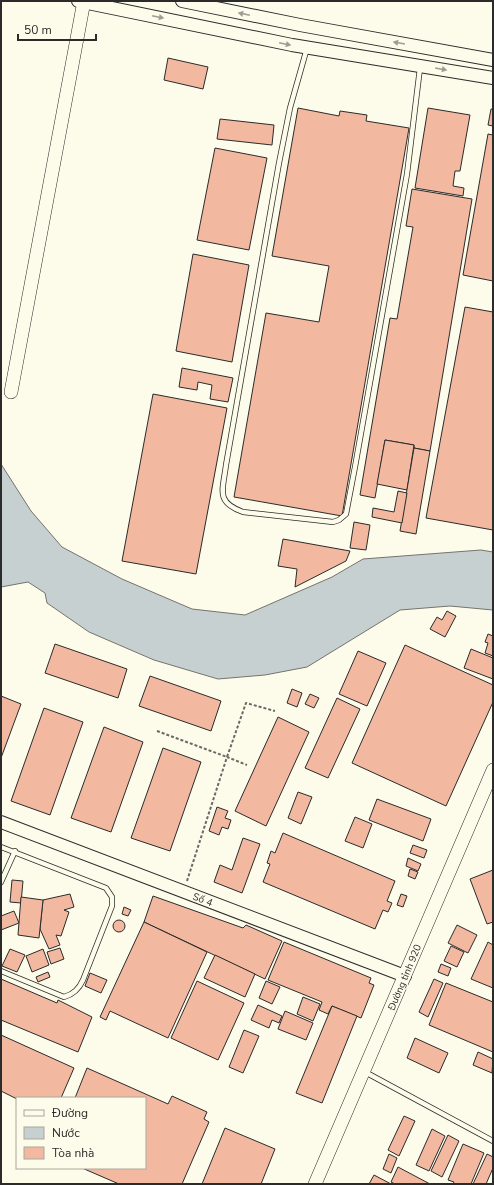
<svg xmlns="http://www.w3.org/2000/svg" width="494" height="1185" font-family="'Nunito Sans',sans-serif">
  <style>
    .water { fill: #c7d0d0; stroke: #74746e }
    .building { fill: #f2b8a0; stroke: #2b2b2b }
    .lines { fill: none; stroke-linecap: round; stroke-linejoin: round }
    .service-casing { stroke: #2b2b2b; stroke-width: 6 }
    .tertiary-casing { stroke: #2b2b2b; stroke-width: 14 }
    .secondary-casing { stroke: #2b2b2b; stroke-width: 14 }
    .path { stroke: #6a6964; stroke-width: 2; stroke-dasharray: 3 2; stroke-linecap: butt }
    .service { stroke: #fdfbea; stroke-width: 4.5 }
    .tertiary { stroke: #fdfbea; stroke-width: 12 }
    .secondary { stroke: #fdfbea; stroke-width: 13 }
    .oneway { fill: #9e9d94 }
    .labels { text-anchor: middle; stroke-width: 3; stroke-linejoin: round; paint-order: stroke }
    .street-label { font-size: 10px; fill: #2b2b2b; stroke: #fdfbea }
  </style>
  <rect width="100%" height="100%" fill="#fdfbea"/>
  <path class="water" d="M 1,464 L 31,511 L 62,547 L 122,579 L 192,609 L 245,615 L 332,577 L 363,559 L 481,550 L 493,552 L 493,610 L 450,606 L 400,610 L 307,667 L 265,675 L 218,679 L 154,660 L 89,632 L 47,603 L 45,593 L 28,582 L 1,587 Z"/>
  <g class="building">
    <path d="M 168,58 L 208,67 L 203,89 L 164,80 Z"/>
    <path d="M 298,108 L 339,116 L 340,111 L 367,115 L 366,121 L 409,128 L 342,516 L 234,497 L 266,313 L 319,322 L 329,266 L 272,256 Z"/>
    <path d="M 428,108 L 470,115 L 460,171 L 455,171 L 453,186 L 464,188 L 463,196 L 415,188 Z"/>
    <path d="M 491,109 L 493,109 L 493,126 L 488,125 Z"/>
    <path d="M 220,119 L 274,125 L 272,145 L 217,139 Z"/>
    <path d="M 488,134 L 493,135 L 493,281 L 463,275 Z"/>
    <path d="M 215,148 L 267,158 L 249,250 L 197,240 Z"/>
    <path d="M 412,189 L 472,199 L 430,451 L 414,448 L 414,445 L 385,440 L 375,498 L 360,495 L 390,318 L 397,319 L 413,227 L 406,226 Z"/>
    <path d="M 193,254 L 249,265 L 232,362 L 176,351 Z"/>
    <path d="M 465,307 L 493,312 L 493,530 L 426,518 Z"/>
    <path d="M 182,368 L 233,378 L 228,402 L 210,399 L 212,385 L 198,382 L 197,390 L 179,387 Z"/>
    <path d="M 153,394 L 227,408 L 196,574 L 122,561 Z"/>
    <path d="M 385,440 L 414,445 L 407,490 L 377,484 Z"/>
    <path d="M 414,448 L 430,451 L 416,534 L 400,531 Z"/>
    <path d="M 398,491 L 407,493 L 402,523 L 372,517 L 373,508 L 394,512 Z"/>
    <path d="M 354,522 L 370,525 L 366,550 L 350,548 Z"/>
    <path d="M 283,539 L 350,551 L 346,561 L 295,587 L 297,569 L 278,566 Z"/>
    <path d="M 447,611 L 456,616 L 445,637 L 430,629 L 437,617 L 442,620 Z"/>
    <path d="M 488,634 L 493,636 L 493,656 L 485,653 L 488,643 L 485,642 Z"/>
    <path d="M 55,644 L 127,669 L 118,698 L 45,673 Z"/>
    <path d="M 405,645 L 493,685 L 493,702 L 446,806 L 352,763 Z"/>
    <path d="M 471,649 L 493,658 L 493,679 L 464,668 Z"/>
    <path d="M 358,651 L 386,663 L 367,706 L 339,694 Z"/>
    <path d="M 150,676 L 221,701 L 211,731 L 139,706 Z"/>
    <path d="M 292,689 L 302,693 L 297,707 L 287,703 Z"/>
    <path d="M 310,694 L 319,698 L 314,708 L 305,704 Z"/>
    <path d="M 1,696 L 21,704 L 1,758 Z"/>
    <path d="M 337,698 L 360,709 L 328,778 L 305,768 Z"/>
    <path d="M 44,708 L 83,722 L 50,815 L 11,801 Z"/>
    <path d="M 278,717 L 309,732 L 266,826 L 235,811 Z"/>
    <path d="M 104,727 L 143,742 L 111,832 L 71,818 Z"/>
    <path d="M 163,748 L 201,762 L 170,851 L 131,838 Z"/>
    <path d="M 298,792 L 312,797 L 301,824 L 288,818 Z"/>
    <path d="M 377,799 L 431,819 L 423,841 L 369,820 Z"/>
    <path d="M 217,807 L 228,811 L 225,818 L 231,820 L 228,829 L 222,827 L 219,835 L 209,831 Z"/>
    <path d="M 355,817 L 372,824 L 363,848 L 345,841 Z"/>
    <path d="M 283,833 L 395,881 L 387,901 L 392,903 L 388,912 L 383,910 L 375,929 L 263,882 L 270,864 L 267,863 L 271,851 L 275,853 Z"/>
    <path d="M 243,838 L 260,844 L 242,893 L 214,882 L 220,865 L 232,870 Z"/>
    <path d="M 413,845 L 427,850 L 424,858 L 410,853 Z"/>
    <path d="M 408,858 L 421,864 L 418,871 L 406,866 Z"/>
    <path d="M 410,869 L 418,872 L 415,879 L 408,876 Z"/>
    <path d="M 493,870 L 493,922 L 487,924 L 470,879 Z"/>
    <path d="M 12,880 L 23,881 L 21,903 L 10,902 Z"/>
    <path d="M 70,894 L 74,907 L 64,910 L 69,912 L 61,936 L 56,935 L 60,945 L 49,949 L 40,929 L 43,900 Z"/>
    <path d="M 401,894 L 407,896 L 403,907 L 397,905 Z"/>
    <path d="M 153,896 L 243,928 L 246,925 L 282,941 L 265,979 L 144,922 Z"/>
    <path d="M 21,897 L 43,900 L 39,938 L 18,935 Z"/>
    <path d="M 124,907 L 131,910 L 128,916 L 122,914 Z"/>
    <path d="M 14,911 L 19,923 L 1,930 L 1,916 Z"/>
    <circle cx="119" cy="926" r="6"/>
    <path d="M 144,922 L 207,952 L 168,1038 L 110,1011 L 106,1020 L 100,1017 Z"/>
    <path d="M 457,925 L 477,935 L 468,953 L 448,943 Z"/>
    <path d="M 284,942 L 371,978 L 369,983 L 374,985 L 361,1018 L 332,1006 L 328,1014 L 319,1010 L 322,1002 L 268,980 Z"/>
    <path d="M 488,942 L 493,945 L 493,988 L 471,979 Z"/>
    <path d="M 451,946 L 464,952 L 457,967 L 444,961 Z"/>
    <path d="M 60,948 L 64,959 L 51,964 L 47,952 Z"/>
    <path d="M 10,949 L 25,955 L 17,972 L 2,966 Z"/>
    <path d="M 43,949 L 49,965 L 32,972 L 26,956 Z"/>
    <path d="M 215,955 L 255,974 L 245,997 L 204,978 Z"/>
    <path d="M 441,964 L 451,968 L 448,976 L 438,972 Z"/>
    <path d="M 48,972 L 50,977 L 38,982 L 36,977 Z"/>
    <path d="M 90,973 L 107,980 L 101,993 L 85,986 Z"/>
    <path d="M 1,979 L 57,1003 L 58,1000 L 92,1017 L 78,1052 L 1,1020 Z"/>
    <path d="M 434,979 L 443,983 L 428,1017 L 419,1012 Z"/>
    <path d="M 197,981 L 244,1003 L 218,1060 L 171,1038 Z"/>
    <path d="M 266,981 L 280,987 L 272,1004 L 259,998 Z"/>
    <path d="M 446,983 L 493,1002 L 493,1052 L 429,1025 Z"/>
    <path d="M 303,997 L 320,1004 L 313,1021 L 297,1014 Z"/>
    <path d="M 258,1005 L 282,1016 L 279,1023 L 272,1020 L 269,1028 L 251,1020 Z"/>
    <path d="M 332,1006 L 357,1016 L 322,1103 L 296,1093 Z"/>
    <path d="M 285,1011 L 313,1023 L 306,1040 L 278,1029 Z"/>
    <path d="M 244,1030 L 259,1036 L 243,1073 L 229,1067 Z"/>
    <path d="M 1,1035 L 74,1068 L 61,1098 L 17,1099 L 1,1091 Z"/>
    <path d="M 415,1038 L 448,1053 L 439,1073 L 407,1058 Z"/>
    <path d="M 478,1052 L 493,1059 L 492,1073 L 473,1065 Z"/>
    <path d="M 87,1068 L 168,1104 L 172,1096 L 207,1112 L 204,1119 L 209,1122 L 182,1184 L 119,1184 L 82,1168 L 145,1168 L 145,1098 L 75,1098 Z"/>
    <path d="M 404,1116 L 415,1121 L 399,1156 L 388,1150 Z"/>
    <path d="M 225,1128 L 275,1149 L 261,1184 L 202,1184 Z"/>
    <path d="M 432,1129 L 445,1136 L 429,1171 L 416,1165 Z"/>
    <path d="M 448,1135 L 459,1141 L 442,1177 L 431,1171 Z"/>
    <path d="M 463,1144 L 484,1153 L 471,1184 L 453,1184 L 454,1182 L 448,1180 Z"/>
    <path d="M 389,1154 L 397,1158 L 391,1173 L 383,1169 Z"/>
    <path d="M 487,1154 L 493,1157 L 493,1168 L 486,1184 L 473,1184 Z"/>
    <path d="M 398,1167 L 430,1184 L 395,1184 L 391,1182 Z"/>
    <path d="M 374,1175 L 391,1184 L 369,1184 Z"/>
  </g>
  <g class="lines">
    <defs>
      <g id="service">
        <path d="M 307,48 L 290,108 L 279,163 L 226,465 C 223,490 215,502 243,512 L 333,522 L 339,520 L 346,514 L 355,467 L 407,174 L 420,68"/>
        <path d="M 1,847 L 106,888 L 112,897 L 112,906 L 83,980 C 79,989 74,994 64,997 L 1,971"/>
        <path d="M 1,882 L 15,851"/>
        <path d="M 365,1072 L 493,1141"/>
      </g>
      <g id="tertiary">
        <path d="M 78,1 L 292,45 L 493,78"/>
        <path d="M 182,1 L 300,25 L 493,60"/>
        <path d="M 1,822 L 405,976"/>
      </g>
      <g id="secondary">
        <path d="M 11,392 L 84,1"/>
        <path d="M 315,1184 L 493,770"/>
      </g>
    </defs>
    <use href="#service" class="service-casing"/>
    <use href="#tertiary" class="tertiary-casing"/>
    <use href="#secondary" class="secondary-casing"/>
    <g class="path">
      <path d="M 157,731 L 227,757 L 246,703 L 275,711"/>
      <path d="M 187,881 L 227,757 L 247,765"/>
    </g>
    <use href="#service" class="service"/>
    <use href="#tertiary" class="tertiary"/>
    <use href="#secondary" class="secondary"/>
  </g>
  <defs><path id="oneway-solid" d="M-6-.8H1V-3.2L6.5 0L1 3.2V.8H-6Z"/></defs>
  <g class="oneway">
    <use href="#oneway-solid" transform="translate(244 14) rotate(-168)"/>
    <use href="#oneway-solid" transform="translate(158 17) rotate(12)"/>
    <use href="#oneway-solid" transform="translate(399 43) rotate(-170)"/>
    <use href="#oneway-solid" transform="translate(285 44) rotate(12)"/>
    <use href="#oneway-solid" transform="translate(441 69) rotate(10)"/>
  </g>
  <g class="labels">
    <g class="street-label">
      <text transform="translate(203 899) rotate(21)" y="4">Số 4</text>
      <text transform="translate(404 977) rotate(-67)" y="4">Đường tỉnh 920</text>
    </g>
  </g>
  <rect width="494" height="1185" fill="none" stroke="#2b2b2b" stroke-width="4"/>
  <rect x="16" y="1097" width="130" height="72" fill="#fdfbea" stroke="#a9a89e"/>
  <rect x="24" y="1110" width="20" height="6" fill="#fdfbea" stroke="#a9a89e"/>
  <text x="52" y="1117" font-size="12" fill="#2b2b2b">Đường</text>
  <rect x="24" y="1127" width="20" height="12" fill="#c7d0d0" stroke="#a9a89e"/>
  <text x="52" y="1137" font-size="12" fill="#2b2b2b">Nước</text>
  <rect x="24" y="1147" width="20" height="12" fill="#f2b8a0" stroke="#a9a89e"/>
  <text x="52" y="1157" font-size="12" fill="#2b2b2b">Tòa nhà</text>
  <path d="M18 34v6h78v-6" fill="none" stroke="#2b2b2b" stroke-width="2"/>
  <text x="24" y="34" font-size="12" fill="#2b2b2b" stroke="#fdfbea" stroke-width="3" paint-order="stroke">50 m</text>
</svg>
